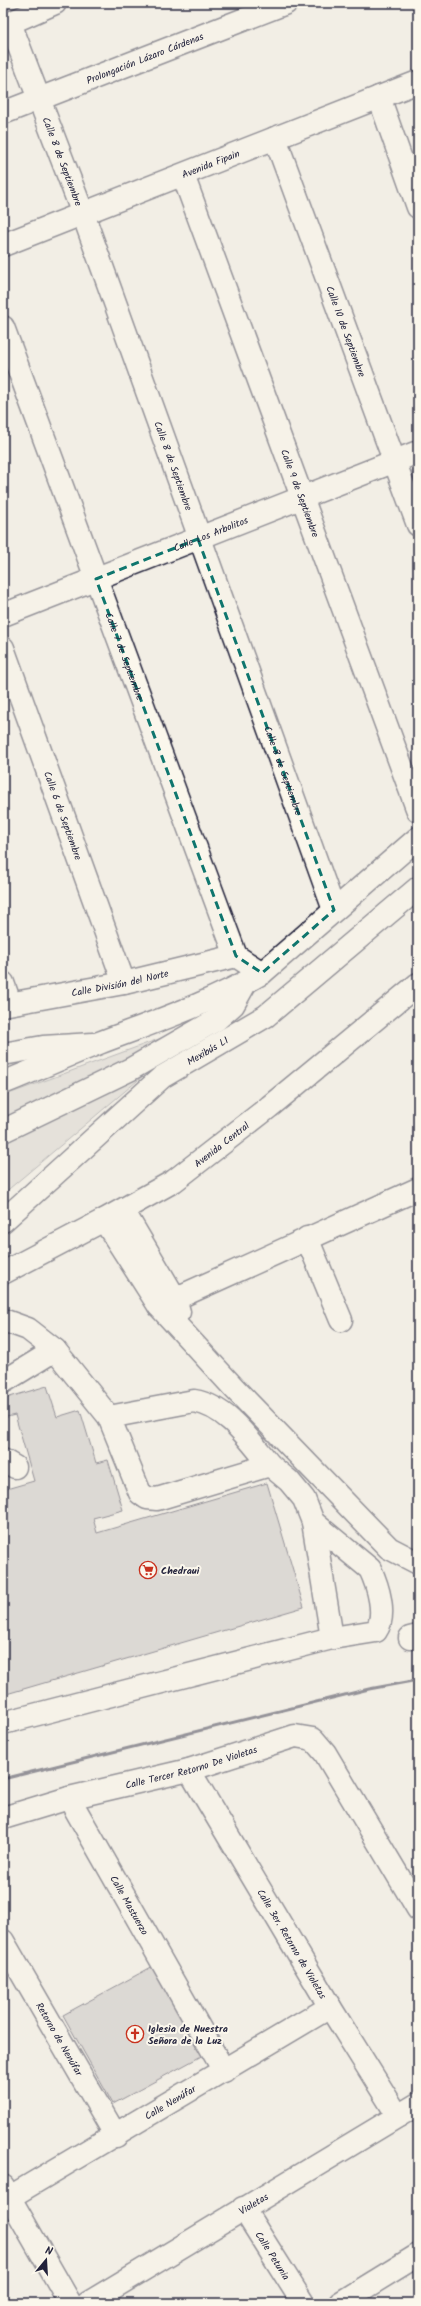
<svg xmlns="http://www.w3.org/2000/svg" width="421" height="2306" font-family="Kalam,sans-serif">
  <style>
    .green { fill: #d4d1cc; stroke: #7b7a84 }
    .building { fill: #c2bebe; stroke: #22223b }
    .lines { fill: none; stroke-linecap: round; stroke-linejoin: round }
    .minor-casing { stroke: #22223b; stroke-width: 25 }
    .major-casing { stroke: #22223b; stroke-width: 25 }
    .highway-casing { stroke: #22223b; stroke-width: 25 }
    .minor { stroke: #fbf7ec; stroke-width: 22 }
    .major { stroke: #fbf7ec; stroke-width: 22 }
    .highway { stroke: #fbf7ec; stroke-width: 22 }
    .rail { stroke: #22223b; stroke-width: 3 }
    .marked { fill: none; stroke: #0f766e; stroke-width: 3; stroke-dasharray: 8 5; stroke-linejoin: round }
    .labels { text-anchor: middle; stroke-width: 4; stroke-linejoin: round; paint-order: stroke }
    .street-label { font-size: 10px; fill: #22223b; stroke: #fbf7ec }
    .poi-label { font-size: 10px; font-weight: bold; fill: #22223b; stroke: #fbf7ec; text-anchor: start }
  </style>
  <rect width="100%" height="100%" fill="#f2eee5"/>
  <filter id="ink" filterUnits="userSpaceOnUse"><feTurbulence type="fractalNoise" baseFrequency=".025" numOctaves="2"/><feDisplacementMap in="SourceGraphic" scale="8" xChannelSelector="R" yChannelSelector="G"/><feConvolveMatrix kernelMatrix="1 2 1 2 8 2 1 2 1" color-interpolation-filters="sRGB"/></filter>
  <g filter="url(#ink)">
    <path class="green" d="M 208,1021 L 3,1194 L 3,1096 Z"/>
    <g class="building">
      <path d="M 47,1386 L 57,1417 L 80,1410 L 96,1463 L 108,1460 L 123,1510 L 93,1518 L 97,1533 L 267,1483 L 304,1607 L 3,1695 L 3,1490 L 34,1481 L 15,1415 L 3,1418 L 3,1399 Z"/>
      <path d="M 157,1964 L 207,2053 L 113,2104 L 63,2015 Z"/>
    </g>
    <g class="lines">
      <defs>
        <g id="minor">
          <path id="s1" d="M 10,23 L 83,214 L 334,910"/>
          <path d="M 3,26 L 55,3"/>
          <path d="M 379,97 L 418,207"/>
          <path id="s2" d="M 3,113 L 286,3"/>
          <path id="s3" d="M 275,138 L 418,525"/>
          <path id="s4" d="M 183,175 L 418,811"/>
          <path id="s5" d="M 3,245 L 418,82"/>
          <path id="s6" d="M 3,327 L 236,956 L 262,973"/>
          <path id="s7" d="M 3,615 L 418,452"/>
          <path id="s8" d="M 3,648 L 124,983"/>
          <path d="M 3,983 L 10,1003"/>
          <path id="s9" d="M 3,1005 L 124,983 L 236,956"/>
          <path d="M 123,1210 L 175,1298 L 179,1312"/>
          <path d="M 104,1220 L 159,1306 L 235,1389 L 389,1548 L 418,1563"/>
          <path id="s10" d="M 3,1221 L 162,1077 L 266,1016 L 418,888"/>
          <path d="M 307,1238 L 341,1320"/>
          <path d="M 159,1306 L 418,1189"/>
          <path d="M 3,1320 L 28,1329 L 55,1350 L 109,1417 L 140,1493 L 147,1498 L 157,1499 L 270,1465 C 250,1441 227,1406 194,1401 L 109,1417"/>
          <path d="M 3,1382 L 55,1350"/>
          <path d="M 3,1460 L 15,1467"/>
          <path d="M 270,1465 L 289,1481 L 304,1499 L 313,1522 L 332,1638"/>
          <path d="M 410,1638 L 418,1636"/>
          <path d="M 3,1723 L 332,1638 L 376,1631 C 387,1615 378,1586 370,1569 L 313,1522"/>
          <path id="s11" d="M 189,1770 L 330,2007 L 398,2116"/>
          <path id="s12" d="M 69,1798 L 224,2071"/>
          <path id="s13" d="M 3,1818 L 69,1798 L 189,1770 L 295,1736 L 313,1739 L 325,1753 L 418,1909"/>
          <path id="s14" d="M 3,1941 L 116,2136"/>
          <path d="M 3,2186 L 70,2303"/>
          <path id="s15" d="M 10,2197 L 330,2007"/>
          <path id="s16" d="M 243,2208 L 303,2303"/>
          <path id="s17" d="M 88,2303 L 418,2104"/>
          <path d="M 340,2303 L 418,2255"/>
        </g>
        <path id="major" d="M 3,1054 L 43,1047 L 93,1044"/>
        <g id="highway">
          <path d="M 3,1083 C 35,1070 67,1056 99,1043 C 154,1022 211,1003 262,973 L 418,838"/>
          <path d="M 3,1131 L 131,1069 L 216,1020 L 233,1005 L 246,982"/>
          <path id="s18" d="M 3,1273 L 104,1220 L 174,1181 L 269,1107 L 418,984"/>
        </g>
      </defs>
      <use href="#minor" class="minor-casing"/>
      <use href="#major" class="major-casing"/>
      <use href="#highway" class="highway-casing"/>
      <use href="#minor" class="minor"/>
      <use href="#major" class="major"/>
      <use href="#highway" class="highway"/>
      <path class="rail" d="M 3,1779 L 369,1689 L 418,1680"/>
    </g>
  </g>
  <path d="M0 0H421V2306H0ZM 198,539 L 334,910 L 262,973 L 236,956 L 96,579 Z" fill="#f2eee5" fill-opacity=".55" fill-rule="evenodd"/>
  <path class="marked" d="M 198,539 L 334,910 L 262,973 L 236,956 L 96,579 Z"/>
  <defs>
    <symbol id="supermarket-ring" viewBox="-11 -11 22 22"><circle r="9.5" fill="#fbf7ec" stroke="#c8321e" stroke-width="1.5"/><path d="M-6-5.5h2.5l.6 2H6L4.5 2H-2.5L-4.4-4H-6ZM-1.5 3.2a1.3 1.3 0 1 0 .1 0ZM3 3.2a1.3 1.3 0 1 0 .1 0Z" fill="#c8321e"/></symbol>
    <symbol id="church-ring" viewBox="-11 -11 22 22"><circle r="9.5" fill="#fbf7ec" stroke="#c8321e" stroke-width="1.5"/><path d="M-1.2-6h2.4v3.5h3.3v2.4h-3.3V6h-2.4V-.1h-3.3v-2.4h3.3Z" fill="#c8321e"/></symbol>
  </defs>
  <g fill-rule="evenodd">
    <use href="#supermarket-ring" x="138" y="1560" width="20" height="20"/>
    <use href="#church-ring" x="125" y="2024" width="20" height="20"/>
  </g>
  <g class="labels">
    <g class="street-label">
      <text dy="4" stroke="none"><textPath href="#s2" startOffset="152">Prolongación Lázaro Cárdenas</textPath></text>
      <text dy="4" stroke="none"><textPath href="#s1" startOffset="148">Calle 8 de Septiembre</textPath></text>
      <text dy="4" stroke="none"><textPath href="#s5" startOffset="223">Avenida Fipain</textPath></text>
      <text dy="4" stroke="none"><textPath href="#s3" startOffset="206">Calle 10 de Septiembre</textPath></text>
      <text dy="4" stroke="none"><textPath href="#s1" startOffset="472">Calle 8 de Septiembre</textPath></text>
      <text dy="4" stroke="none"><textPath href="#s4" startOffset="339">Calle 9 de Septiembre</textPath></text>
      <text dy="4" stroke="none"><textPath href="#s7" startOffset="223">Calle Los Arbolitos</textPath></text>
      <text dy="4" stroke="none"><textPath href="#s6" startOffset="351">Calle 7 de Septiembre</textPath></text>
      <text dy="4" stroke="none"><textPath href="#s1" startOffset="796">Calle 8 de Septiembre</textPath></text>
      <text dy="4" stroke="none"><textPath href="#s8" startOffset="178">Calle 6 de Septiembre</textPath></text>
      <text dy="4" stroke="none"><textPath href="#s9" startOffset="119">Calle División del Norte</textPath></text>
      <text dy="4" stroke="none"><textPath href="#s10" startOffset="267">Mexibús L1</textPath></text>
      <text dy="4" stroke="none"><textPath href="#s18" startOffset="254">Avenida Central</textPath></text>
      <text dy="4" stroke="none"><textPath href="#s13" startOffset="195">Calle Tercer Retorno De Violetas</textPath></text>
      <text dy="4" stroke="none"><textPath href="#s12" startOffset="123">Calle Mastuerzo</textPath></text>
      <text dy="4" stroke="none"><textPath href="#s11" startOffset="202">Calle 3er. Retorno de Violetas</textPath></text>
      <text dy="4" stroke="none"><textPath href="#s14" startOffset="113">Retorno de Nenúfar</textPath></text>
      <text dy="4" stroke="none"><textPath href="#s15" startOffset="186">Calle Nenúfar</textPath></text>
      <text dy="4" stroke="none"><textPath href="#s17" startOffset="193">Violetas</textPath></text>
      <text dy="4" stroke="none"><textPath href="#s16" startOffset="56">Calle Petunia</textPath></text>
    </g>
    <g class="poi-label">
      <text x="161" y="1574">Chedraui</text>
      <text x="148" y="2032">Iglesia de Nuestra<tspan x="148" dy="12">Señora de la Luz</tspan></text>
    </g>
  </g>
  <rect width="421" height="2306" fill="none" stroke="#fbf7ec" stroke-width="16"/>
  <rect x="8" y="8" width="405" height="2290" fill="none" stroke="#22223b" stroke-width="1.5" filter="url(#ink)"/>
  <g transform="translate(46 2260) rotate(18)" stroke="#fbf7ec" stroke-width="3" paint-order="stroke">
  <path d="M0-3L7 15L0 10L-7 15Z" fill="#22223b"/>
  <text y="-6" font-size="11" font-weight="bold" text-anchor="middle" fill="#22223b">N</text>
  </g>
</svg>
